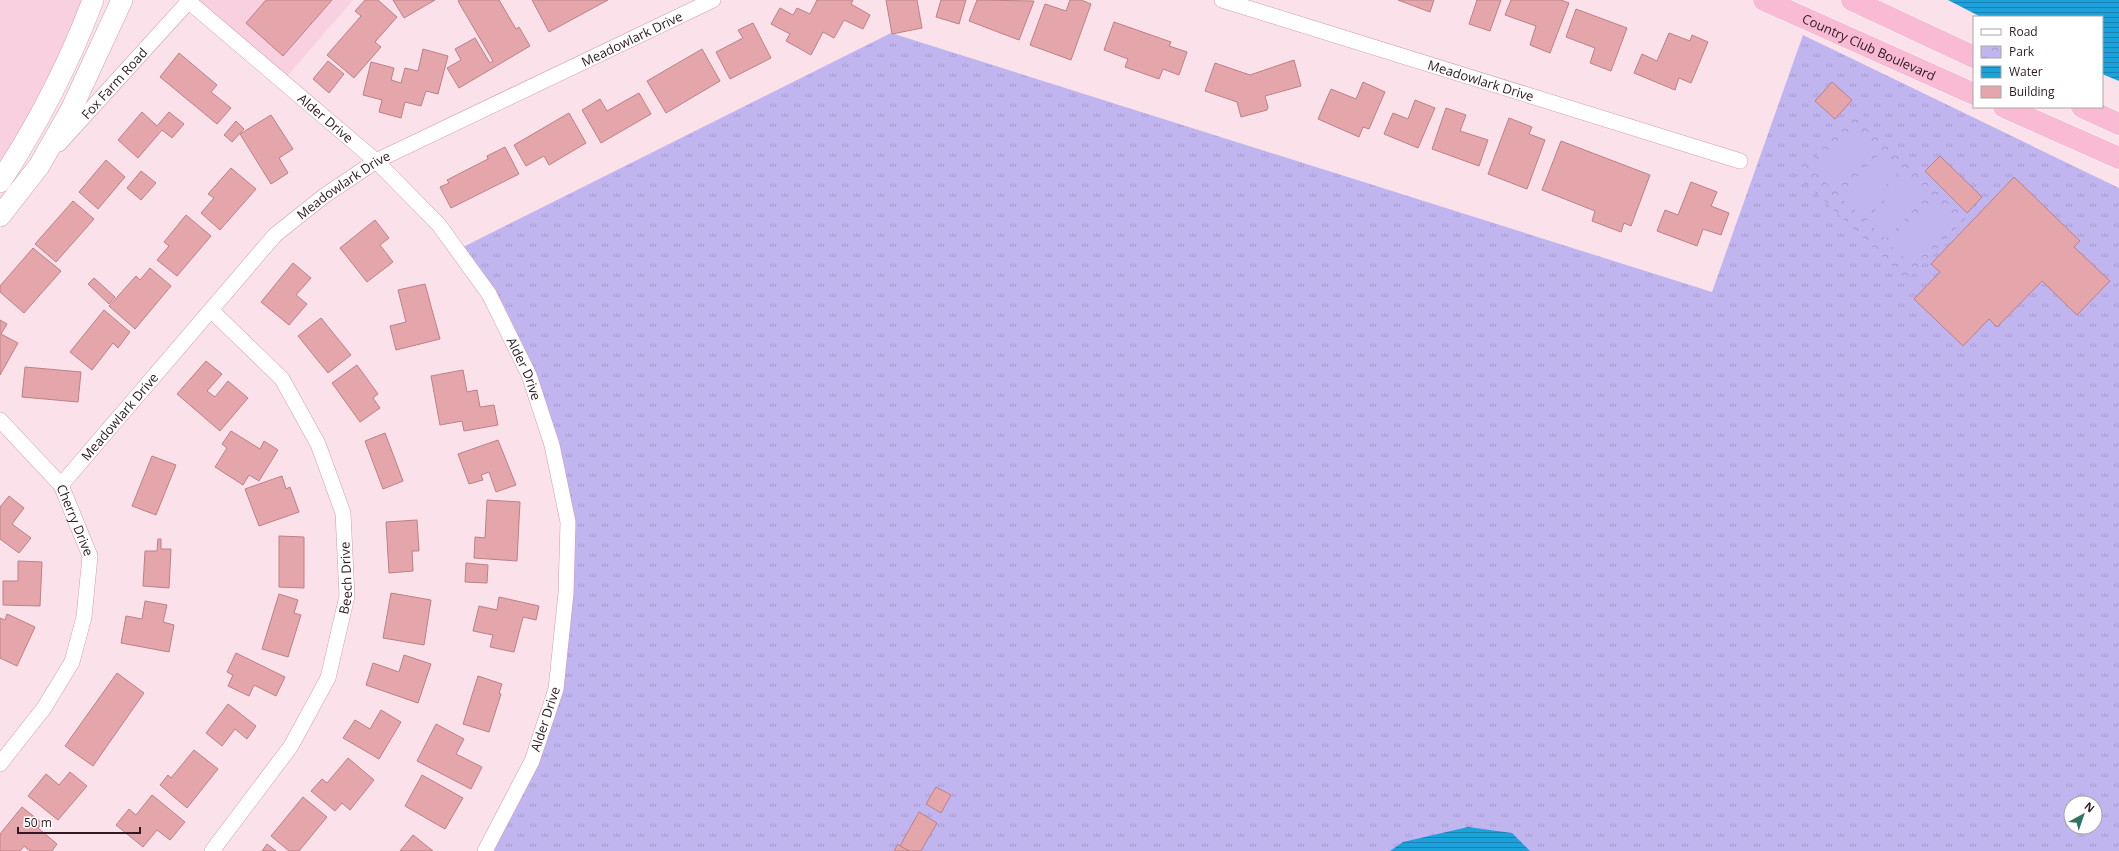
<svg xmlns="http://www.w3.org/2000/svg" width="2119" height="851" font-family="'Open Sans',sans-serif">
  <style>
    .built { fill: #f9d0e0 }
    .grass { fill: url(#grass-tufts); fill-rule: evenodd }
    .park { fill: url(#park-crowns) }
    .garden { fill: #c0b5ef }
    .water { fill: url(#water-rules) }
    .building { fill: #e4a6ab; stroke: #bc8187 }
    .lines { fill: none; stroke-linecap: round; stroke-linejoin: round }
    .street-casing { stroke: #d59cb3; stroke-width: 16 }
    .secondary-casing { stroke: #d59cb3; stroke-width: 22 }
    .highway-casing { stroke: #fff; stroke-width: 23 }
    .street { stroke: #fff; stroke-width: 15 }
    .secondary { stroke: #fff; stroke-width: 21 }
    .highway { stroke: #f8bbd3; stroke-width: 22 }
    .labels { text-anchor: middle; stroke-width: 3.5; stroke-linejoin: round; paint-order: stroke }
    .street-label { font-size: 13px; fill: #2f1922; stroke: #fff }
  </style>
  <defs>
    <pattern id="grass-tufts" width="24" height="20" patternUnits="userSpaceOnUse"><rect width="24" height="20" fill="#c0b5ef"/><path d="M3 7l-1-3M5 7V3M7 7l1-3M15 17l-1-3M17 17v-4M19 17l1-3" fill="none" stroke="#a59bcd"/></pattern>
    <pattern id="park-crowns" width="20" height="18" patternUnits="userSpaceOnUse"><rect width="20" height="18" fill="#c0b5ef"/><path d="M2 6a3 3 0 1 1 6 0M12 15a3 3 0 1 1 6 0" fill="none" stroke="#a59bcd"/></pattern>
    <pattern id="water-rules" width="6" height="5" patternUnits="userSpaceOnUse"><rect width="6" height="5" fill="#1ba2da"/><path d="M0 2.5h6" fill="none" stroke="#1883b0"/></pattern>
  </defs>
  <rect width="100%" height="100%" fill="#fae1ea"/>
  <g class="built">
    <path d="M 0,0 L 93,0 L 0,182 Z"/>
    <path d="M 187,0 L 353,0 L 283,81 Z"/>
  </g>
  <path class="grass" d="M 891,33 L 1712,292 L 1803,35 L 2119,188 L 2119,851 L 485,851 L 556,689 L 568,522 L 529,375 L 457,250 ZM 2071,803 L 2095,803 L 2095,827 L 2071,827 Z"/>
  <path class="park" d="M 1858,111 L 1968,216 L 1907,280 L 1797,175 Z"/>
  <g class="garden">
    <path d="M 1854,129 L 1874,148 L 1833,190 L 1814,171 Z"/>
    <path d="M 1880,153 L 1899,172 L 1859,214 L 1839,196 Z"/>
    <path d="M 1906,178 L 1926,197 L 1886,239 L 1866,221 Z"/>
    <path d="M 1932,203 L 1951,222 L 1911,264 L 1891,245 Z"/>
  </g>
  <g class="water">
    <path d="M 1948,0 L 2119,0 L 2119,81 L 2102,74 L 2102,17 L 1981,17 Z"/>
    <path d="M 1468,827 L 1512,833 L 1530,851 L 1390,851 L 1403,842 Z"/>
  </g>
  <g class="building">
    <path d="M 266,0 L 332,0 L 283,56 L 246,23 Z"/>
    <path d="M 365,0 L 378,0 L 397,17 L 375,42 L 381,47 L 354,78 L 327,55 L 361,16 L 355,11 Z"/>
    <path d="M 393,0 L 435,0 L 404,18 Z"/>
    <path d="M 460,0 L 499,0 L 516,29 L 519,27 L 530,46 L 459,88 L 447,68 L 461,60 L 455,49 L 475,38 L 490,63 L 493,61 L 458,1 Z"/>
    <path d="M 532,0 L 608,0 L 549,32 Z"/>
    <path d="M 817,0 L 853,0 L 851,4 L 870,15 L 863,29 L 844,20 L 834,38 L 823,32 L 811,55 L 786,41 L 790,34 L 771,24 L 780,8 L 793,15 L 797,8 L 810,14 Z"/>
    <path d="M 886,0 L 917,0 L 922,28 L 892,34 Z"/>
    <path d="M 941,0 L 966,0 L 959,24 L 936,17 Z"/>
    <path d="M 977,0 L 1034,1 L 1019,40 L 969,21 Z"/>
    <path d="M 1070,0 L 1081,0 L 1091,4 L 1071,60 L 1030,45 L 1045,4 L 1066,11 Z"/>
    <path d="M 1398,0 L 1434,0 L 1430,12 Z"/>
    <path d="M 1477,0 L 1501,0 L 1490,31 L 1469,24 Z"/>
    <path d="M 1511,0 L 1561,0 L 1569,3 L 1550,53 L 1530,45 L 1536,26 L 1505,15 Z"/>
    <path d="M 1576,9 L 1627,28 L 1611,71 L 1590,63 L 1595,48 L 1566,37 Z"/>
    <path d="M 1114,22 L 1171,42 L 1169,46 L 1187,52 L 1179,75 L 1163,69 L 1159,79 L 1125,67 L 1128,59 L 1104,50 Z"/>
    <path d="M 753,23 L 771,58 L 730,79 L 716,52 L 743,38 L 738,30 Z"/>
    <path d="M 1669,33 L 1690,41 L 1692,35 L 1708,42 L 1691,83 L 1679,78 L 1675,90 L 1634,73 L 1642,54 L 1657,61 Z"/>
    <path d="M 423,49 L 448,56 L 438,94 L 426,91 L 421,106 L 405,102 L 401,118 L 379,112 L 382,100 L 363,95 L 371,62 L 394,68 L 391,80 L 401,83 L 405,68 L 418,71 Z"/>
    <path d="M 702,49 L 720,81 L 666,113 L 647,81 Z"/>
    <path d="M 179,53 L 217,85 L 211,92 L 231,108 L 217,124 L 160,77 Z"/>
    <path d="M 1294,60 L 1301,86 L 1265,96 L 1268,107 L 1267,110 L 1241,117 L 1237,102 L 1205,91 L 1215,63 L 1250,75 Z"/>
    <path d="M 328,61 L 344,74 L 329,93 L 313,79 Z"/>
    <path d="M 1363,82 L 1385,92 L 1369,129 L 1363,127 L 1359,137 L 1318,119 L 1331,89 L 1356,99 Z"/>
    <path d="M 1832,82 L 1852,100 L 1835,119 L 1815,101 Z"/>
    <path d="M 639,93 L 651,114 L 601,143 L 582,110 L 600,99 L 607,111 Z"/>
    <path d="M 1415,100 L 1435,108 L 1418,148 L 1384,134 L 1393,113 L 1408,119 Z"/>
    <path d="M 1446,108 L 1466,115 L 1460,131 L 1488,140 L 1479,166 L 1432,149 Z"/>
    <path d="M 142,112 L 157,126 L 169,112 L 184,124 L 172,138 L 162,130 L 138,158 L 118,140 Z"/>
    <path d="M 569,113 L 586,143 L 549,165 L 544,156 L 526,166 L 514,145 Z"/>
    <path d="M 271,115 L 293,149 L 279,158 L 288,173 L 271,184 L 240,134 Z"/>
    <path d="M 1509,118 L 1532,127 L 1529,134 L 1545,140 L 1527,189 L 1488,174 Z"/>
    <path d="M 236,121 L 244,129 L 232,142 L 224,135 Z"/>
    <path d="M 1561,141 L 1650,175 L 1631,226 L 1624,223 L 1621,232 L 1592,221 L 1595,211 L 1542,190 Z"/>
    <path d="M 505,147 L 519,174 L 451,208 L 440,187 L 449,183 L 447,180 L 488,159 L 487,156 Z"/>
    <path d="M 1940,156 L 1982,197 L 1967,213 L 1925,171 Z"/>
    <path d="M 106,160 L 125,177 L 98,209 L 79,192 Z"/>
    <path d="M 231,168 L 256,189 L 220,230 L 201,213 L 214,198 L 208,194 Z"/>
    <path d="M 141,171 L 156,183 L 141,200 L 127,188 Z"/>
    <path d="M 2014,177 L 2080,241 L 2074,247 L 2110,281 L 2077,315 L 2042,281 L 1997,327 L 1989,319 L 1963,346 L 1914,299 L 1940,272 L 1931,264 Z"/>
    <path d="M 1691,182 L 1717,192 L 1711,206 L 1729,213 L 1721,235 L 1703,229 L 1697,246 L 1657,231 L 1665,210 L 1678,215 Z"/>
    <path d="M 73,201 L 94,219 L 56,262 L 35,244 Z"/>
    <path d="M 186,215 L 211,236 L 177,276 L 157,260 L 169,246 L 164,242 Z"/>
    <path d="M 375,220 L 389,238 L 380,245 L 393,262 L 367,282 L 340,248 Z"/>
    <path d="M 33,248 L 61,271 L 24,313 L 0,292 L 0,286 Z"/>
    <path d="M 293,263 L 311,278 L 296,295 L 307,304 L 289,325 L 261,302 Z"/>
    <path d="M 150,268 L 171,286 L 135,329 L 109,306 L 136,276 L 140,280 Z"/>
    <path d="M 94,278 L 115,297 L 109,304 L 88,284 Z"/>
    <path d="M 425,284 L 440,339 L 396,350 L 390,326 L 406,322 L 398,290 Z"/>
    <path d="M 104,310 L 130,332 L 118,348 L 113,343 L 92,370 L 70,352 Z"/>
    <path d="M 321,318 L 351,355 L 328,373 L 298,336 Z"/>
    <path d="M 0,320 L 7,324 L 1,334 L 18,343 L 0,375 Z"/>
    <path d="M 206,361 L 222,374 L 207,391 L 215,397 L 228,381 L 248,398 L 220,431 L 177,394 Z"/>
    <path d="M 357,365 L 378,394 L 373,398 L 380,408 L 360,422 L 332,383 Z"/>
    <path d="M 25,367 L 81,372 L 78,402 L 22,397 Z"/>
    <path d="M 463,370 L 467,392 L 477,390 L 480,407 L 494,405 L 498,425 L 464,431 L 462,421 L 440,425 L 431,376 Z"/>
    <path d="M 231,431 L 260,449 L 264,441 L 278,450 L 259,481 L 249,475 L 243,485 L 215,467 L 227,448 L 222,444 Z"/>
    <path d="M 385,433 L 403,481 L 383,489 L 365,441 Z"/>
    <path d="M 498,440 L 516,485 L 496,492 L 489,472 L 481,475 L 483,480 L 469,484 L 458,454 Z"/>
    <path d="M 152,456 L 176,465 L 156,515 L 132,506 Z"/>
    <path d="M 282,476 L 286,489 L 290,487 L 299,512 L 259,526 L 245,489 Z"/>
    <path d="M 9,496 L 24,508 L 12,524 L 31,538 L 19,553 L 0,539 L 0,507 Z"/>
    <path d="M 487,500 L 520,502 L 517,561 L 474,558 L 475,537 L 485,538 Z"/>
    <path d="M 417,520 L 419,551 L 412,551 L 413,571 L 389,573 L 386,522 Z"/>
    <path d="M 279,536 L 304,537 L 304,588 L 279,587 Z"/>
    <path d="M 158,539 L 161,539 L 161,549 L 171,549 L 169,588 L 143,586 L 145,551 L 157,551 Z"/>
    <path d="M 18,561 L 42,562 L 40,606 L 3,605 L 3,581 L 18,581 Z"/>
    <path d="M 466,563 L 488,565 L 487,583 L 465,582 Z"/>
    <path d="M 391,593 L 431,600 L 424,645 L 383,638 Z"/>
    <path d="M 279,594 L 298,600 L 294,613 L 301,615 L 288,657 L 262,649 Z"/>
    <path d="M 499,597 L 539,606 L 536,620 L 523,617 L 514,652 L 490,647 L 493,635 L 473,631 L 479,606 L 497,610 Z"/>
    <path d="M 145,601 L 167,605 L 163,622 L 174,625 L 169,652 L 121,643 L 126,616 L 142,619 Z"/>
    <path d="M 7,614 L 35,627 L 17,666 L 0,658 L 0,618 L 5,620 Z"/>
    <path d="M 236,653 L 285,677 L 276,696 L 254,685 L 249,696 L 228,686 L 233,675 L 227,672 Z"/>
    <path d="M 404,655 L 431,664 L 418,703 L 366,685 L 373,663 L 399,672 Z"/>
    <path d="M 117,673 L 144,693 L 93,766 L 65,746 Z"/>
    <path d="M 478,676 L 502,684 L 499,693 L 501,694 L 489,732 L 463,724 Z"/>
    <path d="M 228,704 L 256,726 L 247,739 L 235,729 L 222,746 L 206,733 Z"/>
    <path d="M 381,710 L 401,722 L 379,759 L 343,738 L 355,720 L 370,729 Z"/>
    <path d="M 436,724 L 464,739 L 456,754 L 482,767 L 471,789 L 417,761 Z"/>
    <path d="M 194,750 L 218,769 L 187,808 L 160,785 L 168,775 L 171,778 Z"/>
    <path d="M 348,758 L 374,780 L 350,810 L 342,803 L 335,811 L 311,791 L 322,779 L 327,783 Z"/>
    <path d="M 70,772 L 87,786 L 58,820 L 28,796 L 46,774 L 59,785 Z"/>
    <path d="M 422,775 L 463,798 L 445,829 L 405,806 Z"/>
    <path d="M 936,787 L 951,795 L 941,813 L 926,804 Z"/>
    <path d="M 152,795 L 185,822 L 170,840 L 157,830 L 143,847 L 116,825 L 129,809 L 136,815 Z"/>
    <path d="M 303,797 L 327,817 L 299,851 L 289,851 L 271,836 Z"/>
    <path d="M 22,807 L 42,823 L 38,828 L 57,844 L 52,851 L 30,851 L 24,846 L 20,851 L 0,851 L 0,834 Z"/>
    <path d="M 919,812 L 937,823 L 921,851 L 909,851 L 900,846 Z"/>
    <path d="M 413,835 L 433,851 L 400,851 Z"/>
    <path d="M 267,844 L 276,851 L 262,851 Z"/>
    <path d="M 898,844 L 900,846 L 909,851 L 894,851 Z"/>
  </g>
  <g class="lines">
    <defs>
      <g id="street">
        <path id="s1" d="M 187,0 L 376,161 L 439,225 L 489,294 L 529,375 L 552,445 L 568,522 L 566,593 L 556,689 L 532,761 L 485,851"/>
        <path id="s2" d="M 1222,0 L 1740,161"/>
        <path id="s3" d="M 59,144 L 189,1"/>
        <path id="s4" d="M 0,420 L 61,485 L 90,556 L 84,617 L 72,662 L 44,708 L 0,764"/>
        <path id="s5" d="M 61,485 L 275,235 L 324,196 L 376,161 L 713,0"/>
        <path id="s6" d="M 212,851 L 291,746 L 328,678 L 347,596 L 343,513 L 318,444 L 282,379 L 212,311"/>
      </g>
      <g id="secondary">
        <path d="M 0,182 C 38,124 69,64 93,0"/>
        <path d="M 0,216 L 39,166 L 71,110 L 122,0"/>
      </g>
      <g id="highway">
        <path id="s7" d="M 1764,0 L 1974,94"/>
        <path d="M 1852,0 L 1974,57"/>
        <path d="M 2004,107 L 2119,158"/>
        <path d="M 2082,107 L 2119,124"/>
      </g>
    </defs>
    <use href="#street" class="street-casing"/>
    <use href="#secondary" class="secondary-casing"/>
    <use href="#highway" class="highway-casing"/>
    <use href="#street" class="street"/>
    <use href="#secondary" class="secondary"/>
    <use href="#highway" class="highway"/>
  </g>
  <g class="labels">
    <g class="street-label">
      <text dy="5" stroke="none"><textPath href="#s5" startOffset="738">Meadowlark Drive</textPath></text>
      <text dy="5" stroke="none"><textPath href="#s7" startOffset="115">Country Club Boulevard</textPath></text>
      <text dy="5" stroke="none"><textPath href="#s2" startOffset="271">Meadowlark Drive</textPath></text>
      <text dy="5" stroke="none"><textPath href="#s3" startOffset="82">Fox Farm Road</textPath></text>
      <text dy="5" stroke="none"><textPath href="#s1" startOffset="182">Alder Drive</textPath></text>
      <text dy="5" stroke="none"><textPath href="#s5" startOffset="414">Meadowlark Drive</textPath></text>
      <text dy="5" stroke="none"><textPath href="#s1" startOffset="506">Alder Drive</textPath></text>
      <text dy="5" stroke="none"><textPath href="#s5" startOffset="90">Meadowlark Drive</textPath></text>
      <text dy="5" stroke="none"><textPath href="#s4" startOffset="127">Cherry Drive</textPath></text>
      <text dy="5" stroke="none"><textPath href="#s6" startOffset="311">Beech Drive</textPath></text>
      <text transform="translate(545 719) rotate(-72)" y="5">Alder Drive</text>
    </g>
  </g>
  <rect x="1973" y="16" width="130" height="92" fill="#ffffff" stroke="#aca3a7"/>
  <rect x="1981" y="29" width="20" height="6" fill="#ffffff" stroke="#aca3a7"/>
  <text x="2009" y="36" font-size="12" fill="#2f1922">Road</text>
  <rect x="1981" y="46" width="20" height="12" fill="url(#park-crowns)" stroke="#aca3a7"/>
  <text x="2009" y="56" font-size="12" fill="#2f1922">Park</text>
  <rect x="1981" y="66" width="20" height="12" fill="url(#water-rules)" stroke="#aca3a7"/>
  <text x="2009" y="76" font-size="12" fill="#2f1922">Water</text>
  <rect x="1981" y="86" width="20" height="12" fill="#e4a6ab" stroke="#aca3a7"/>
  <text x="2009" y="96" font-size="12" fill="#2f1922">Building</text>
  <g transform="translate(2083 815) rotate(40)"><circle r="19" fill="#ffffff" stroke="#aca3a7"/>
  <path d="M0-3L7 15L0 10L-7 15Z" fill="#337361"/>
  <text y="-6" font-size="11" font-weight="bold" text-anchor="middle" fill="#2f1922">N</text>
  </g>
  <path d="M18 827v6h122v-6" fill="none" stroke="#2f1922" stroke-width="2"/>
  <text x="24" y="827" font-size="12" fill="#2f1922" stroke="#ffffff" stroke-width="3" paint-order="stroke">50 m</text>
</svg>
